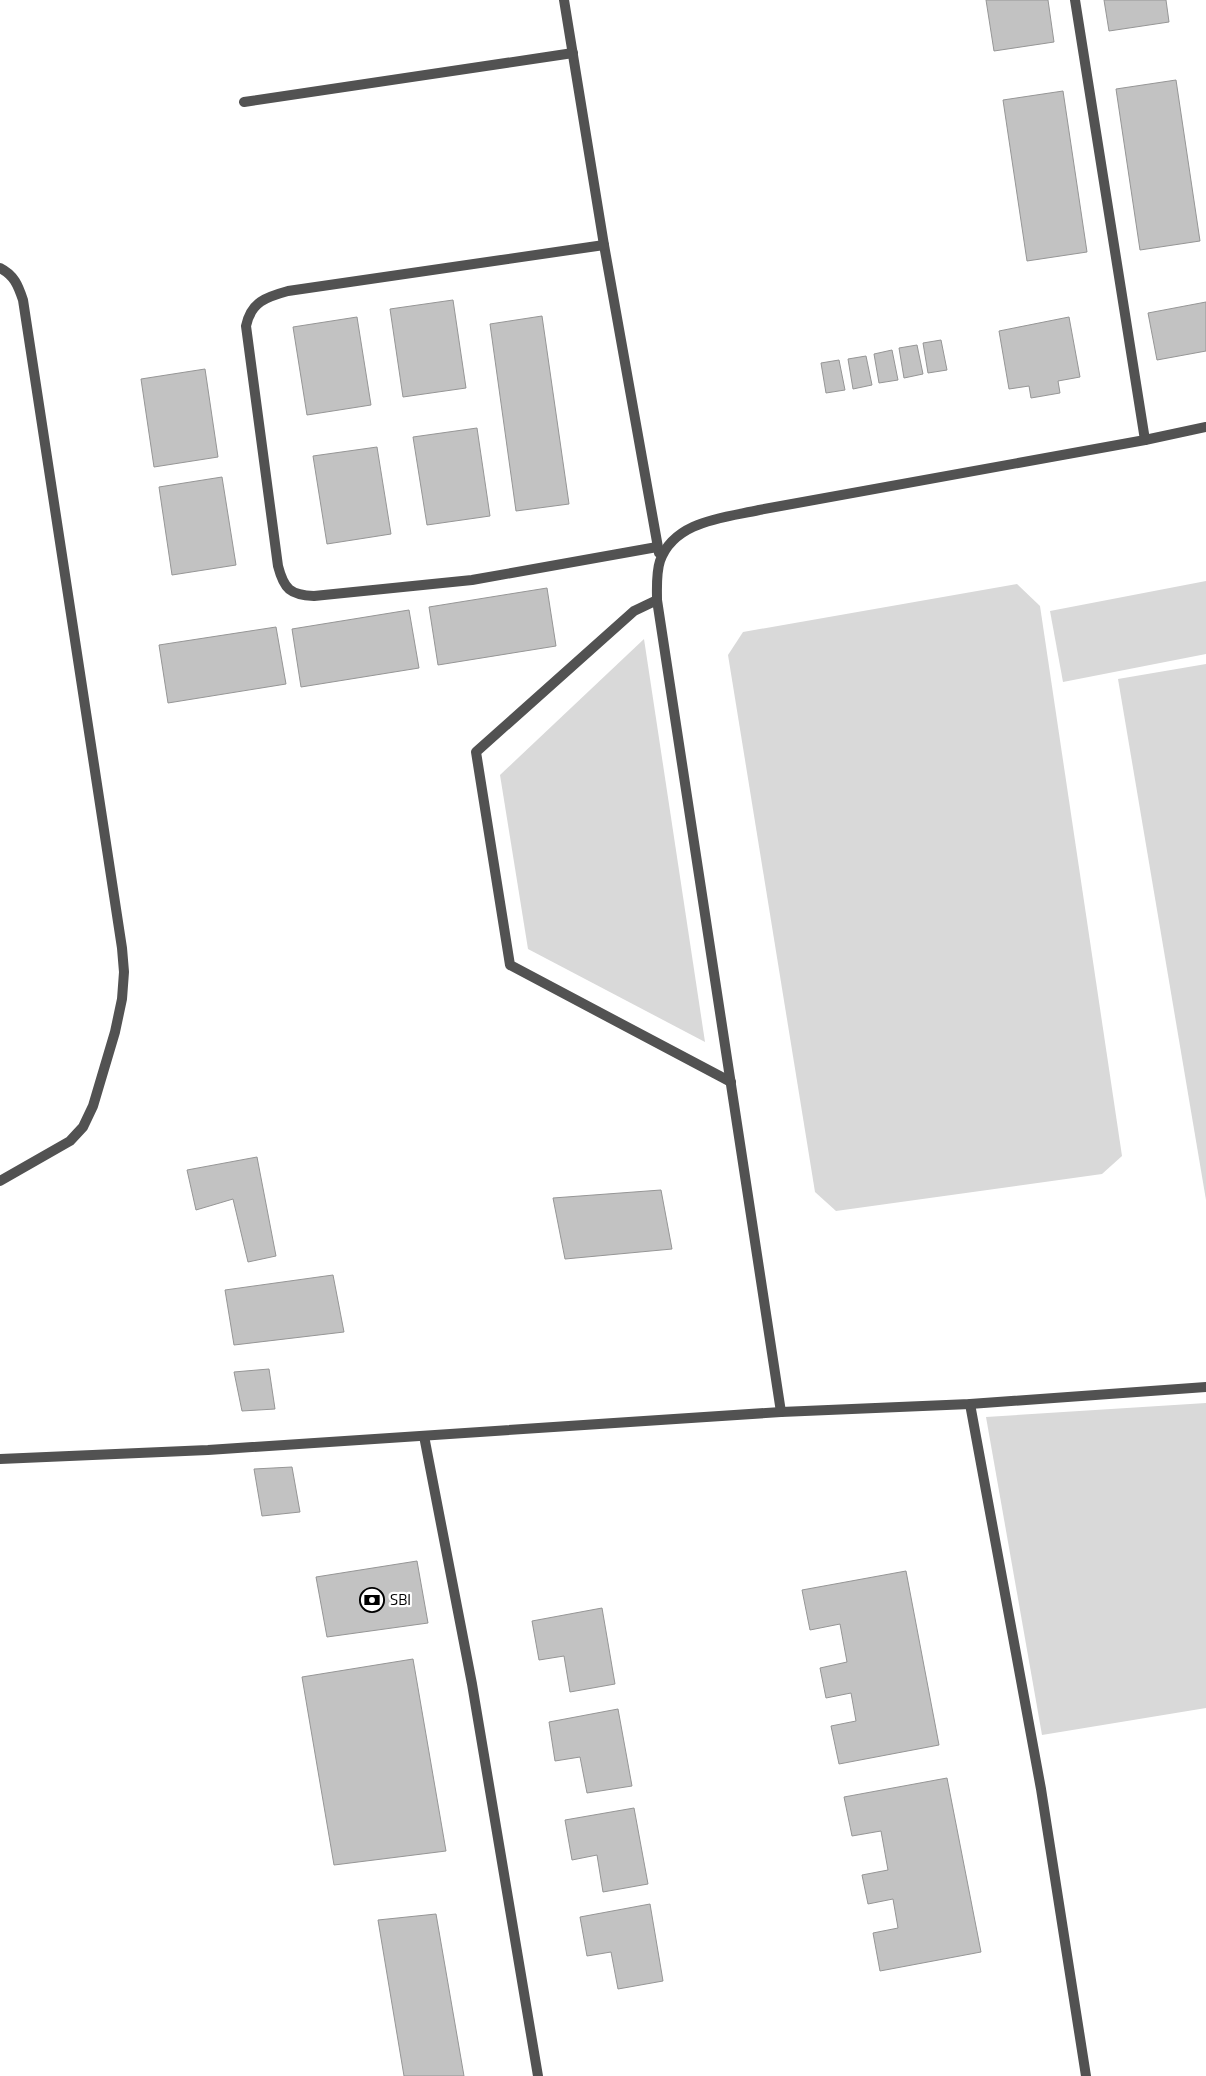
<svg xmlns="http://www.w3.org/2000/svg" width="1206" height="2076" font-family="'Titillium Web',sans-serif">
  <style>
    .green { fill: #d9d9d9 }
    .building { fill: #c2c2c2; stroke: #969696 }
    .lines { fill: none; stroke-linecap: round; stroke-linejoin: round }
    .service { stroke: #525252; stroke-width: 10 }
    .minor { stroke: #525252; stroke-width: 10 }
    .labels { text-anchor: middle; stroke-width: 4.5; stroke-linejoin: round; paint-order: stroke }
    .poi-label { font-size: 15px; fill: #000; stroke: #fff; text-anchor: start }
  </style>
  <rect width="100%" height="100%" fill="#fff"/>
  <g class="green">
    <path d="M 1206,581 L 1206,654 L 1063,682 L 1050,611 Z"/>
    <path d="M 1017,584 L 1040,606 L 1122,1156 L 1102,1174 L 836,1211 L 815,1192 L 728,655 L 743,632 Z"/>
    <path d="M 644,639 L 705,1042 L 528,949 L 500,775 Z"/>
    <path d="M 1206,664 L 1206,1200 L 1118,679 Z"/>
    <path d="M 1206,1403 L 1206,1708 L 1042,1735 L 986,1417 Z"/>
  </g>
  <g class="building">
    <path d="M 986,0 L 1048,0 L 1054,42 L 994,51 Z"/>
    <path d="M 1104,0 L 1166,0 L 1169,22 L 1109,31 Z"/>
    <path d="M 1176,80 L 1200,241 L 1140,250 L 1116,89 Z"/>
    <path d="M 1063,91 L 1087,252 L 1027,261 L 1003,100 Z"/>
    <path d="M 453,300 L 466,388 L 403,397 L 390,309 Z"/>
    <path d="M 1206,302 L 1206,351 L 1157,360 L 1148,313 Z"/>
    <path d="M 542,316 L 569,504 L 516,511 L 490,324 Z"/>
    <path d="M 357,317 L 371,405 L 307,415 L 293,327 Z"/>
    <path d="M 1069,317 L 1080,377 L 1058,381 L 1060,393 L 1031,398 L 1029,386 L 1009,389 L 999,331 Z"/>
    <path d="M 941,340 L 947,370 L 928,373 L 923,343 Z"/>
    <path d="M 917,345 L 923,374 L 904,378 L 899,348 Z"/>
    <path d="M 892,350 L 898,380 L 879,383 L 874,354 Z"/>
    <path d="M 866,356 L 872,385 L 853,389 L 848,359 Z"/>
    <path d="M 839,360 L 845,390 L 826,393 L 821,363 Z"/>
    <path d="M 205,369 L 218,457 L 154,467 L 141,379 Z"/>
    <path d="M 477,428 L 490,516 L 427,525 L 413,437 Z"/>
    <path d="M 377,447 L 391,534 L 327,544 L 313,456 Z"/>
    <path d="M 222,477 L 236,565 L 172,575 L 159,487 Z"/>
    <path d="M 547,588 L 556,646 L 438,665 L 429,607 Z"/>
    <path d="M 409,610 L 419,668 L 301,687 L 292,629 Z"/>
    <path d="M 276,627 L 286,684 L 168,703 L 159,645 Z"/>
    <path d="M 257,1157 L 276,1256 L 248,1262 L 233,1199 L 196,1210 L 187,1170 Z"/>
    <path d="M 661,1190 L 672,1249 L 565,1259 L 553,1198 Z"/>
    <path d="M 333,1275 L 344,1332 L 234,1345 L 225,1290 Z"/>
    <path d="M 269,1369 L 275,1409 L 242,1411 L 234,1372 Z"/>
    <path d="M 292,1467 L 300,1512 L 262,1516 L 254,1469 Z"/>
    <path d="M 417,1561 L 428,1623 L 327,1637 L 316,1577 Z"/>
    <path d="M 906,1571 L 939,1745 L 839,1764 L 831,1726 L 856,1721 L 851,1693 L 826,1698 L 820,1668 L 847,1662 L 840,1624 L 810,1630 L 802,1590 Z"/>
    <path d="M 602,1608 L 615,1684 L 570,1692 L 564,1656 L 539,1660 L 532,1621 Z"/>
    <path d="M 413,1659 L 446,1851 L 334,1865 L 302,1677 Z"/>
    <path d="M 618,1709 L 632,1786 L 587,1793 L 580,1757 L 555,1761 L 549,1722 Z"/>
    <path d="M 947,1778 L 981,1952 L 880,1971 L 873,1933 L 898,1928 L 893,1899 L 868,1904 L 862,1875 L 888,1870 L 881,1831 L 852,1836 L 844,1797 Z"/>
    <path d="M 634,1808 L 648,1884 L 603,1892 L 597,1855 L 572,1860 L 565,1820 Z"/>
    <path d="M 650,1904 L 663,1981 L 618,1989 L 611,1952 L 587,1956 L 580,1917 Z"/>
    <path d="M 436,1914 L 464,2076 L 404,2076 L 378,1920 Z"/>
  </g>
  <g class="lines">
    <g class="service">
      <path d="M 564,0 L 604,245 L 659,553"/>
      <path d="M 1075,0 L 1145,440"/>
      <path d="M 244,102 L 573,53"/>
      <path d="M 604,245 L 288,291 C 266,297 251,302 246,326 L 278,566 C 284,589 290,595 314,596 L 472,580 L 657,547"/>
      <path d="M 657,600 L 634,611 L 476,752 L 510,965 L 731,1082"/>
      <path d="M 970,1404 L 1041,1789 L 1086,2076"/>
      <path d="M 781,1412 L 657,600 C 657,588 656,573 660,561 C 674,521 723,518 759,510 L 1145,440 L 1206,427"/>
      <path d="M 424,1436 L 472,1684 L 538,2076"/>
      <path d="M 0,1459 L 208,1450 L 781,1412 L 970,1404 L 1206,1387"/>
    </g>
    <path class="minor" d="M 0,268 C 14,275 18,285 23,300 L 122,948 L 124,972 L 122,999 L 115,1032 L 93,1106 L 83,1127 L 70,1141 L 0,1181"/>
  </g>
  <defs>
    <symbol id="bank-ring" viewBox="-11 -11 22 22"><circle r="9.5" fill="#fff" stroke="#000" stroke-width="1.5"/><path d="M-6-4H6V4H-6ZM0-2.3a2.3 2.3 0 1 0 0 4.6a2.3 2.3 0 1 0 0-4.6Z" fill="#000"/></symbol>
  </defs>
  <g fill-rule="evenodd">
    <use href="#bank-ring" x="358" y="1586" width="28" height="28"/>
  </g>
  <g class="labels">
    <g class="poi-label">
      <text x="390" y="1605">SBI</text>
    </g>
  </g>
</svg>
